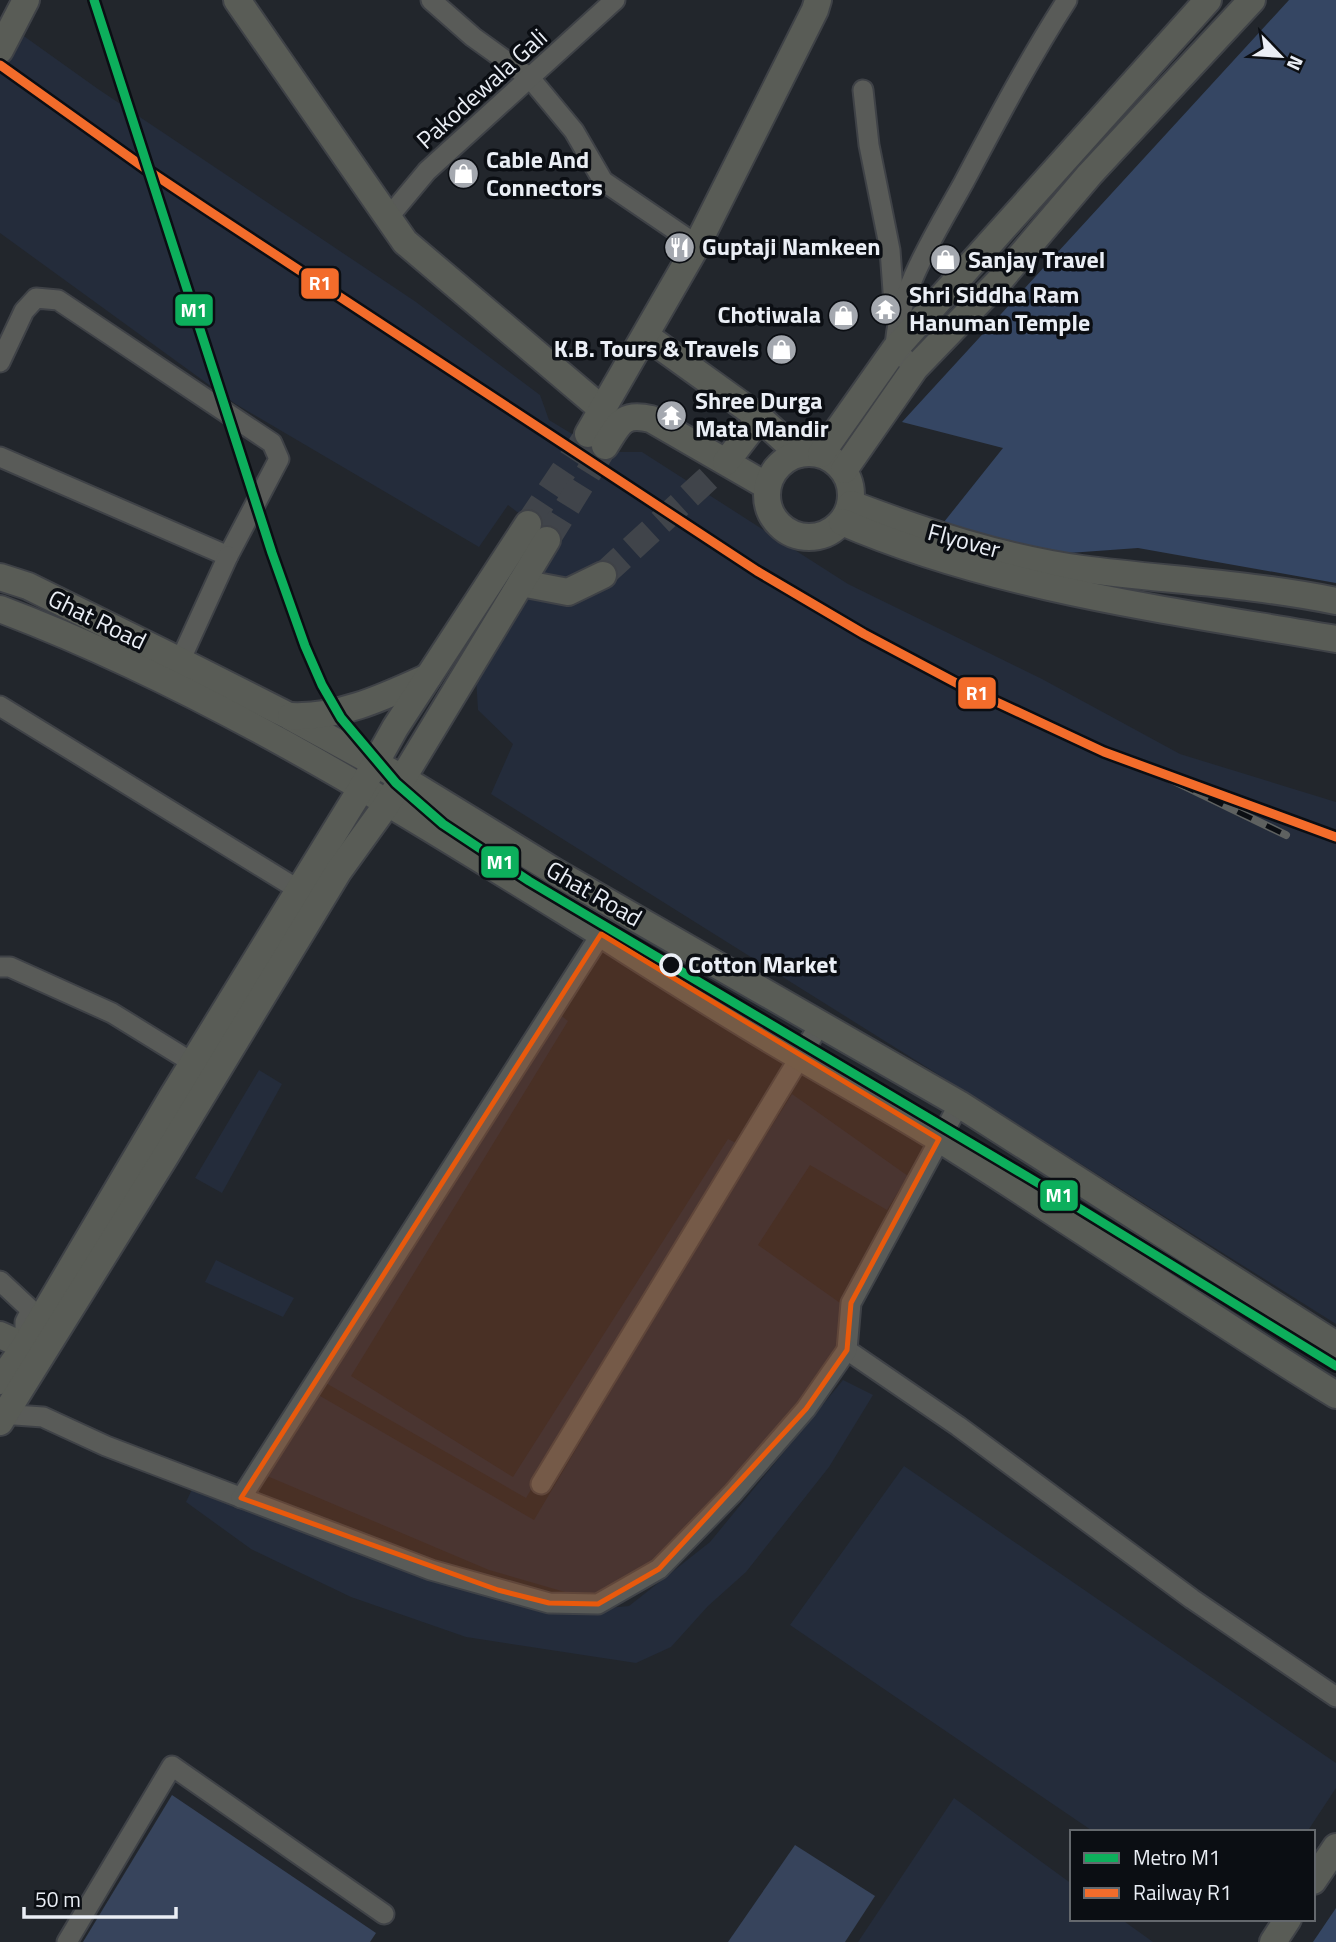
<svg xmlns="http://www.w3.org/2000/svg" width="1336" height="1942" font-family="'Titillium Web',sans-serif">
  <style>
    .built { fill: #242c3b }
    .green { fill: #37445c }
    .forest { fill: #354663 }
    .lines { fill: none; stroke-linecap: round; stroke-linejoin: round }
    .secondary-tunnel { stroke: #40444a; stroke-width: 26; stroke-dasharray: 26 13; stroke-linecap: butt }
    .street-casing { stroke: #3f4247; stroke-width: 23 }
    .secondary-casing { stroke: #3f4247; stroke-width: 30 }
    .street { stroke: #595b58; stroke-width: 19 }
    .secondary { stroke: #595c56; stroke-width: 26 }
    .rail-casing { stroke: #5e6160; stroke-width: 8 }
    .rail { stroke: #0b0e13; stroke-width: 5; stroke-dasharray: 16; stroke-linecap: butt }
    .rail-1-casing { stroke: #0b0e13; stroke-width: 14 }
    .rail-1 { stroke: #f36c2b; stroke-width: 9 }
    .metro-1-casing { stroke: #0b0e13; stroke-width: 14 }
    .metro-1 { stroke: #0daf5c; stroke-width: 9 }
    .marked { fill: #e8590c; fill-opacity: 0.2; stroke: #e8590c; stroke-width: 5; stroke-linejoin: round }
    .stop-dot { fill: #0b0e13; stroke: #eaeef5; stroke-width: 3.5 }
    .labels { text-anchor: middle; stroke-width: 7; stroke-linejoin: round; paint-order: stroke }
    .street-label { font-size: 24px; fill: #eaeef5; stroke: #0b0e13 }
    .poi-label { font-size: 24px; font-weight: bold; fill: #eaeef5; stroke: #0b0e13; text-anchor: start }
    .stop-label { font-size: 24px; font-weight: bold; fill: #eaeef5; stroke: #0b0e13; text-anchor: start }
    .line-badge { stroke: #0b0e13; stroke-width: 2.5 }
    .badge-label { font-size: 19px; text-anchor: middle; font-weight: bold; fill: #fff }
  </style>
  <rect width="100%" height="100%" fill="#22262c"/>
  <g class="built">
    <path d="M 0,19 L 98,89 L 416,302 L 540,395 L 549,420 L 602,452 L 642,452 L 848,584 L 1042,679 L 1180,754 L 1336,802 L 1336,1324 L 491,794 L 513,744 L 478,710 L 476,677 L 550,537 L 508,505 L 479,547 L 234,403 L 0,233 Z"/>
    <path d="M 558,1013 L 568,1021 L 351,1376 L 513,1477 L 728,1139 L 738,1144 L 526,1498 L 324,1382 Z"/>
    <path d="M 259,1070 L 282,1084 L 222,1193 L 195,1178 Z"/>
    <path d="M 792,1094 L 908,1176 L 887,1210 L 810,1165 L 758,1245 L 843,1305 L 846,1349 L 804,1407 L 659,1561 L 589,1599 L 489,1570 L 260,1473 L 315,1393 L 534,1520 L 715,1215 Z"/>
    <path d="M 216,1260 L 294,1298 L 283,1317 L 205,1282 Z"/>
    <path d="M 843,1380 L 873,1395 L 829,1467 L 746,1572 L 708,1606 L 671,1647 L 636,1663 L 466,1637 L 351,1597 L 251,1549 L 186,1502 L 195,1483 L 293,1526 L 586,1610 L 629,1606 L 710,1542 Z"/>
    <path d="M 904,1466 L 1336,1763 L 1336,1788 L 1307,1832 L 1094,1832 L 790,1625 Z"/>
    <path d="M 954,1798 L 1072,1884 L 1072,1919 L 1121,1919 L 1153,1942 L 858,1942 Z"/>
  </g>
  <g class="green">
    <path d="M 172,1795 L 376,1933 L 370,1942 L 83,1942 Z"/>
    <path d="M 795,1845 L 875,1896 L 845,1942 L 728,1942 Z"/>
  </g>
  <g class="forest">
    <path d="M 1289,0 L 1336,0 L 1336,583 L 1138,548 L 1041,555 L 936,532 L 1003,448 L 902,422 Z"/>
    <path d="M 1336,1908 L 1336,1942 L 1313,1942 Z"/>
  </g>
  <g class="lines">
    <g class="secondary-tunnel">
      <path d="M 528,524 L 588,434"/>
      <path d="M 547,540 L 605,446"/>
      <path d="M 603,575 L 726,462"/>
    </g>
    <defs>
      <g id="street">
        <path d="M 431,0 L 473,37 L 530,78 L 574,131 L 603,181 L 697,245"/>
        <path d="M 863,90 L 869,145 L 890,250 L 895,318"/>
        <path d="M 387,219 L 427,171 L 615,0"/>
        <path d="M 0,362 L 24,311 L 36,298 L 58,300 L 272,443 L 279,459 L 228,556 L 0,457"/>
        <path d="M 915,368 L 895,349 C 897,292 937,231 964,182 C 997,120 1029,59 1067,0"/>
        <path d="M 180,661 L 228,556"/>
        <path d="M 0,706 L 299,890"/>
        <path d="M 0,967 L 10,967 L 112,1013 L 193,1063"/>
        <path d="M 959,1104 L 851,1303 L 847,1350 L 958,1426 L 1192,1599 L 1336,1697"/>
        <path d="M 0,1281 L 31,1310 L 25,1322 L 25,1335"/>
        <path d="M 0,1414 L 43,1417 L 106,1446 L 431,1570 L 549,1603 L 598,1604 L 659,1569 L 733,1493 L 806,1409 L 847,1350"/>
        <path d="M 541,1484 L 820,1024"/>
        <path d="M 241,1498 L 601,934"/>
        <path d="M 67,1942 L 172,1766 L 384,1914"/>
      </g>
      <g id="secondary">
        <path d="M 237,0 L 405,242 L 603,410"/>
        <path d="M 0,50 L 26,0"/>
        <path d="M 646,336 L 760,418 L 799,454"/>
        <path d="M 588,434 L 697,245 L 815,10 L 818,0"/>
        <path d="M 605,446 C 619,424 622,412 651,419 L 767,486"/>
        <circle cx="809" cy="495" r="42"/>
        <path d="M 821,454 L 895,349 L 1208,0"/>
        <path d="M 726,462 L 760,418"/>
        <path d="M 844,470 L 915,368 L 1000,280 L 1090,174 L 1252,0"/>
        <path d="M 851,504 C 925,532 1002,558 1082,569 C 1167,580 1252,584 1336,601"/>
        <path d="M 842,522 C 998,589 1169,610 1336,639"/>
        <path d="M 0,577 L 28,586 L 180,661 L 289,716 L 402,778 L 557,873 L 959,1104 L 1336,1345"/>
        <path d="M 521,583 L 568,592 L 603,575"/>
        <path d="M 0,609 C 214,690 409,815 603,935 C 651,966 699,996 748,1026 C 810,1064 874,1099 936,1137 C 1071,1221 1201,1312 1336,1395"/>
        <path d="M 291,716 C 340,718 384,697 428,677"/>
        <path d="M 0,1335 L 40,1353"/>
        <path d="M 0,1381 L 25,1346 L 172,1097 L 361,789 L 395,728 L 528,524"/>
        <path d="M 0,1422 L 165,1157 L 338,872 L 387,804 L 547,540"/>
        <path d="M 1313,1881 L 1336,1847"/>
        <path d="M 1273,1942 L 1288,1919"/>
      </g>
    </defs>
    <use href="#street" class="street-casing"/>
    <use href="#secondary" class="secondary-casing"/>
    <use href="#street" class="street"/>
    <use href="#secondary" class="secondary"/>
    <defs>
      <path id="rail" d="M 1151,770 L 1286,835"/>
    </defs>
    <use href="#rail" class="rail-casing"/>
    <use href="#rail" class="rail"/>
    <defs>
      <path id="rail-1" d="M 0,65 L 146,169 L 206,209 L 757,571 L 864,634 L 960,685 L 1104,752 L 1336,837"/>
    </defs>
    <use href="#rail-1" class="rail-1-casing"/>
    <use href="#rail-1" class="rail-1"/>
    <defs>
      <path id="metro-1" d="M 94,0 L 272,553 L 305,646 L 322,685 L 341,718 L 396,783 L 443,824 L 529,881 L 1043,1186 L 1336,1366"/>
    </defs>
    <use href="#metro-1" class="metro-1-casing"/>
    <use href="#metro-1" class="metro-1"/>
  </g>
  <path class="marked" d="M 601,934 L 939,1139 L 851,1303 L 847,1350 L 806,1409 L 659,1569 L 598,1604 L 549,1603 L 498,1590 L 241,1498 Z"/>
  <defs>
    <symbol id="shop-disc" viewBox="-11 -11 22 22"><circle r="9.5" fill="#a4a8af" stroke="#0b0e13"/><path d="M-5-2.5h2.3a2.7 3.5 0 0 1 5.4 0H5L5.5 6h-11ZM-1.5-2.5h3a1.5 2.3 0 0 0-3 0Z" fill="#fff"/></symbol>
    <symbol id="restaurant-disc" viewBox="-11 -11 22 22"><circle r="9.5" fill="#a4a8af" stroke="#0b0e13"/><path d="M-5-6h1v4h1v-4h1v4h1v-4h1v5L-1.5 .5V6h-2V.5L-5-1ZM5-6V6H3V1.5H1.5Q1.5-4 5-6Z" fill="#fff"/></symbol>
    <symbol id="temple-disc" viewBox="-11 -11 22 22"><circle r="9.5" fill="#a4a8af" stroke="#0b0e13"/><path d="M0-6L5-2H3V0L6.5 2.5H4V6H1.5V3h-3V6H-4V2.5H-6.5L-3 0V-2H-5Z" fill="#fff"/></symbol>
  </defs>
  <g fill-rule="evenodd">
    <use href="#shop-disc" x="446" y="156" width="35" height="35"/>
    <use href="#restaurant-disc" x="662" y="230" width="35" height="35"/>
    <use href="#shop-disc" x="928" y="242" width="35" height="35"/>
    <use href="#temple-disc" x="868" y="292" width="35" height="35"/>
    <use href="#shop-disc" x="826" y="298" width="35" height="35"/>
    <use href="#shop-disc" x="764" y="332" width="35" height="35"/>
    <use href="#temple-disc" x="654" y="398" width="35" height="35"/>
  </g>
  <circle class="stop-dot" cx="671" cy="965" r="10"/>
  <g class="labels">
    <g class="street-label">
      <text transform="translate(482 89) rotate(-42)" y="8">Pakodewala Gali</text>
      <text transform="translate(964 541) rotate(15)" y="8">Flyover</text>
      <text transform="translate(97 620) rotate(26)" y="8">Ghat Road</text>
      <text transform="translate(594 894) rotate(30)" y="8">Ghat Road</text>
    </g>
    <g class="poi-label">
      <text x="486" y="168">Cable And<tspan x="486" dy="28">Connectors</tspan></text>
      <text x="702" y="255">Guptaji Namkeen</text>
      <text x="968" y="268">Sanjay Travel</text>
      <text x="909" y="303">Shri Siddha Ram<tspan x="909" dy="28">Hanuman Temple</tspan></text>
      <text x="821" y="323" text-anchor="end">Chotiwala</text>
      <text x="759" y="357" text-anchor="end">K.B. Tours &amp; Travels</text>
      <text x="695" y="409">Shree Durga<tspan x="695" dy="28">Mata Mandir</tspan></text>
    </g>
    <g class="stop-label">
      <text x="688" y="973">Cotton Market</text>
    </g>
  </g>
  <g class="line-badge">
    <rect x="300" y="267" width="40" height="33" rx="7" fill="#f36c2b"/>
    <rect x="174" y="293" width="40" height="34" rx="7" fill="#0daf5c"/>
    <rect x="957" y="676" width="40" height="34" rx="7" fill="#f36c2b"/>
    <rect x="480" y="845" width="40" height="34" rx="7" fill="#0daf5c"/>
    <rect x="1039" y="1179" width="40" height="33" rx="7" fill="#0daf5c"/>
  </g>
  <g class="badge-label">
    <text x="320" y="290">R1</text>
    <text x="194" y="317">M1</text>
    <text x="977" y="700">R1</text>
    <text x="500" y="869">M1</text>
    <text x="1059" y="1202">M1</text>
  </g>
  <rect x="1070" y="1830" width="245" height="91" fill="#0b0e13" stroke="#64686d" stroke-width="2"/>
  <rect x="1084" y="1853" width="35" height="10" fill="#0daf5c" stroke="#64686d" stroke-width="2"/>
  <text x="1133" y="1865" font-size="21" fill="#eaeef5">Metro M1</text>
  <rect x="1084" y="1888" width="35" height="10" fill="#f36c2b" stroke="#64686d" stroke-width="2"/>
  <text x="1133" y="1900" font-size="21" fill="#eaeef5">Railway R1</text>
  <g transform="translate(1280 56) rotate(115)" stroke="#0b0e13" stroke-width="5" paint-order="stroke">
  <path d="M0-5L12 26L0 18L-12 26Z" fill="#eaeef5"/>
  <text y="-10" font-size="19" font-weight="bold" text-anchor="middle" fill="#eaeef5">N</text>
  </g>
  <path d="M24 1907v10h152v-10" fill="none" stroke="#eaeef5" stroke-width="3.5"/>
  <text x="35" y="1907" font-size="21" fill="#eaeef5" stroke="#0b0e13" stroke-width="5" paint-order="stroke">50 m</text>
</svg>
